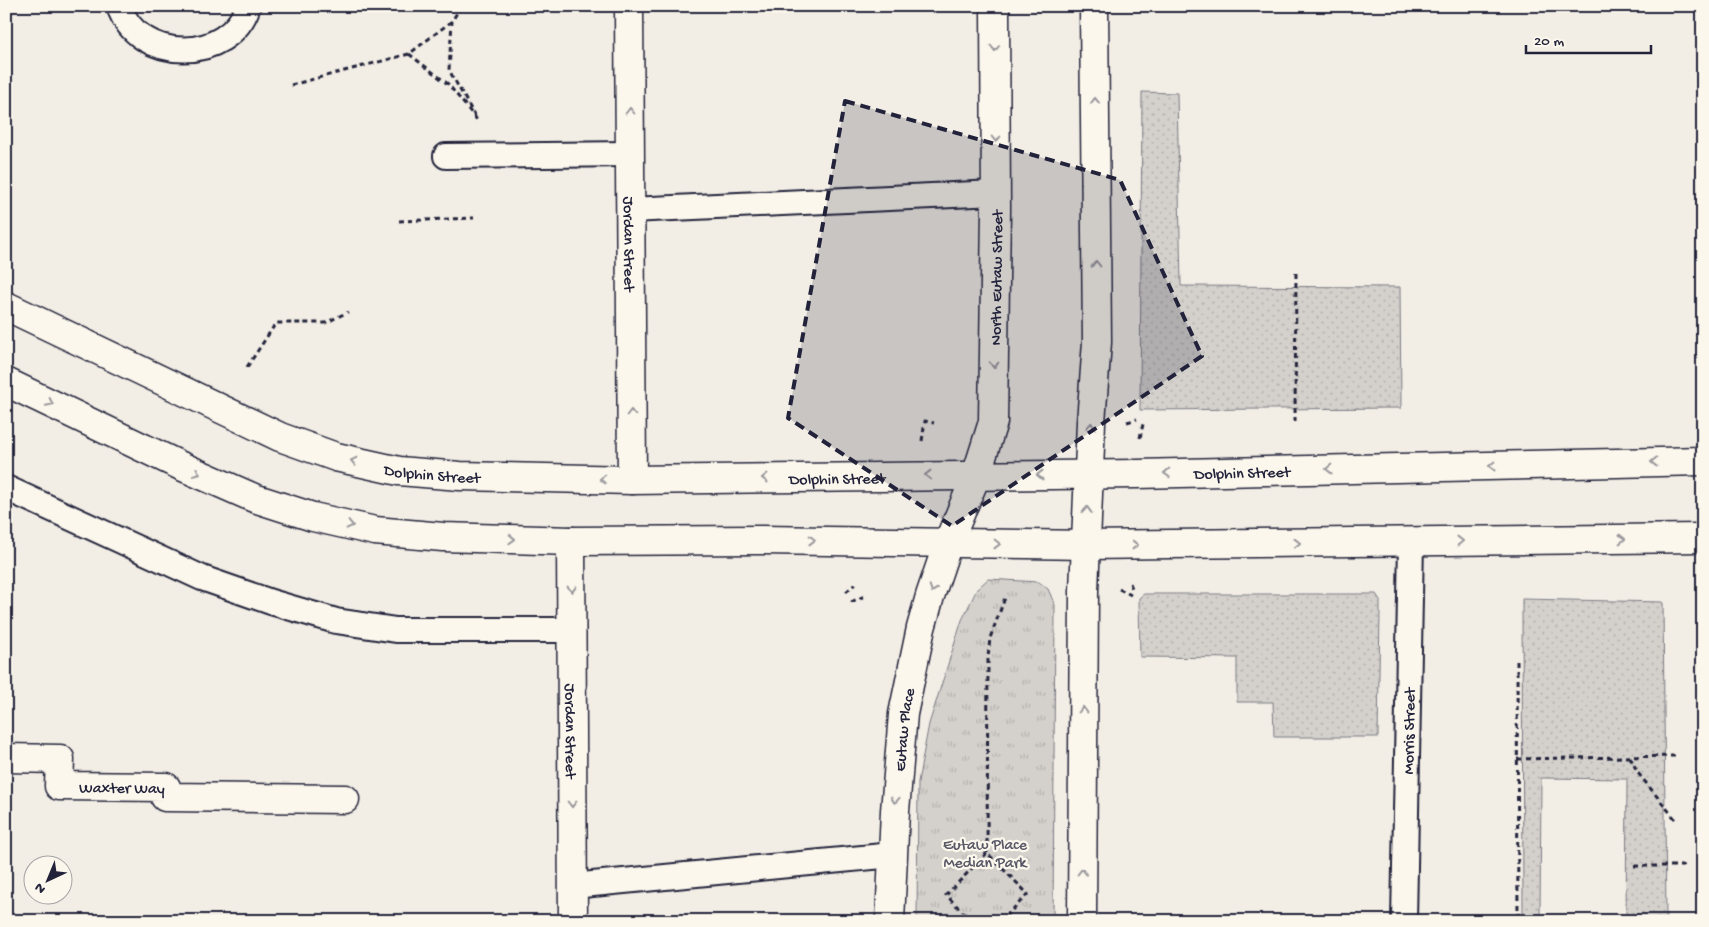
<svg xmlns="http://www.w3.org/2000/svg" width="1709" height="927" font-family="'Gochi Hand',sans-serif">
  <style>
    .grass { fill: url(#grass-dots); stroke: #7b7a84 }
    .park { fill: url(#park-tufts); stroke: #7b7a84 }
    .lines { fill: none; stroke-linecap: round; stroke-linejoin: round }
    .service-casing { stroke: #22223b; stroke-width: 28 }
    .pedestrian-casing { stroke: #22223b; stroke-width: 31 }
    .minor-casing { stroke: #22223b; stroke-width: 31 }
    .tertiary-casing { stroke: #22223b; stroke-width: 31 }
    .secondary-casing { stroke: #22223b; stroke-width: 31 }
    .path { stroke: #22223b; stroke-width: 3; stroke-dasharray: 5 4; stroke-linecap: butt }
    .service { stroke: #fbf7ec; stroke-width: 24 }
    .pedestrian { stroke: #fbf7ec; stroke-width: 28 }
    .minor { stroke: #fbf7ec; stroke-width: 28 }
    .tertiary { stroke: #fbf7ec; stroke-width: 28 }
    .secondary { stroke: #fbf7ec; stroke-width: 28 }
    .oneway { stroke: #99979c }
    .marked { fill: #22223b; fill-opacity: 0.2; stroke: #22223b; stroke-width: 4; stroke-dasharray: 10 6; stroke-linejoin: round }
    .labels { text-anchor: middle; stroke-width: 4.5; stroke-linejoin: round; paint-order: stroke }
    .street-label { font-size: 16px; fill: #22223b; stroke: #fbf7ec }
    .park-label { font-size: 16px; fill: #575766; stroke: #fbf7ec }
  </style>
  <defs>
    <pattern id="grass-dots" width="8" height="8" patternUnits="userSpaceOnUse" patternTransform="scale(1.25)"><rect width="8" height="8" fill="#d4d1cc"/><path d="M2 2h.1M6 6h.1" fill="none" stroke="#b6b3b0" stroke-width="1.8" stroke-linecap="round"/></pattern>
    <pattern id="park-tufts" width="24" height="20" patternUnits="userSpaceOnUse" patternTransform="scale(1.25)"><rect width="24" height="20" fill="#d4d1cc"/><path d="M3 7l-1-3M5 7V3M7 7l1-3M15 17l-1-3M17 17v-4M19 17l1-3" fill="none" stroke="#b6b3b0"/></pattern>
  </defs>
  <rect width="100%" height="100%" fill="#f2eee5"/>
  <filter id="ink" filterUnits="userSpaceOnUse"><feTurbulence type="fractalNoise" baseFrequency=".02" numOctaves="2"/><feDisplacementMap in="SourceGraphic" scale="10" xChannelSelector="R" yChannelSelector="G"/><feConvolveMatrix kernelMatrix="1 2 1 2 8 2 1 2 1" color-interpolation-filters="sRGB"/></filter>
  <g filter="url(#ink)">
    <g class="grass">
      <path d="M 1142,92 L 1177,93 L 1181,286 L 1400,287 L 1401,408 L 1140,410 Z"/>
      <path d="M 1144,594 L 1376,594 L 1380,600 L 1380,611 L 1378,737 L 1274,737 L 1273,702 L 1237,702 L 1237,658 L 1140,657 L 1139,598 Z"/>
      <path d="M 1522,599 L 1663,602 L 1666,921 L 1626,921 L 1627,779 L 1541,778 L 1540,921 L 1523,921 Z"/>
    </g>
    <path class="park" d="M 988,579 L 1039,582 L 1048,589 L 1055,605 L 1053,921 L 917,921 L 918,782 L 929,724 L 962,620 L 977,589 Z"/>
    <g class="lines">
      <defs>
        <g id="service">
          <path d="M 119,6 C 138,64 229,64 248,6"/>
          <path d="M 446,156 L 630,154"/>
          <path d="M 630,210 L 996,193"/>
          <path d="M 6,488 L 202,578 L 271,602 L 336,621 L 396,630 L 573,630"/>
          <path d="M 572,886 L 893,855"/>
          <path id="s1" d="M 1404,921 L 1411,542"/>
        </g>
        <g id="pedestrian">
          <path id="s2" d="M 6,758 L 60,759 L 59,786 L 166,787 L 165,797 L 345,799"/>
        </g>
        <g id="minor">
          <path id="s3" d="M 629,6 L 632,480"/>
          <path id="s4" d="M 571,541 L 573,921"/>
        </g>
        <g id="tertiary">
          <path id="s5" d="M 890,921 L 895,811 L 903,714 L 921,628 L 930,596 L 948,543 L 976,476 L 993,422 L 996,210 L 995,6"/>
          <path d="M 1082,921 L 1084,591 L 1091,422 L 1097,342 L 1094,6"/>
        </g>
        <g id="secondary">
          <path id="s6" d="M 6,306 L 280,437 L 336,457 L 399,471 L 460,476 L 632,480 L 1137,474 L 1703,461"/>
          <path d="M 6,382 L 181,466 L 254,498 L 313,517 L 375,531 L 443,537 L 571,541 L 763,540 L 1086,545 L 1703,538"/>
        </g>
      </defs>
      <use href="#service" class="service-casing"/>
      <use href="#pedestrian" class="pedestrian-casing"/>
      <use href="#minor" class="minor-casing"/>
      <use href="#tertiary" class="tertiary-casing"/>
      <use href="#secondary" class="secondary-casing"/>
      <g class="path">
        <path d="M 409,54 L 448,84 L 477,120 L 449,70 L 452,21"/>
        <path d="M 291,85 L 409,54 L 452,21 L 461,6"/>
        <path d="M 399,221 L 474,218"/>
        <path d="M 247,367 L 276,323 L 325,323 L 348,312"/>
        <path d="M 1127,422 L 1137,419"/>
        <path d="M 1295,422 L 1296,272"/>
        <path d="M 1140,438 L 1143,424"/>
        <path d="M 922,441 L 925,421 L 934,423"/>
        <path d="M 1130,583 L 1133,591"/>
        <path d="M 1119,589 L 1131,595"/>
        <path d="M 846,592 L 855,584"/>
        <path d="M 851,602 L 867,595"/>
        <path d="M 1517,661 L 1518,921"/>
        <path d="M 1630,757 L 1638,773 L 1676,820"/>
        <path d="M 1517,759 L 1676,756"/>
        <path d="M 987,853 L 988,657 L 990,638 L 1006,595"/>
        <path d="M 1634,866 L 1687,866"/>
        <path d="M 972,921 L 946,895 L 987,853 L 1028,894 L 1001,921"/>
      </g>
      <use href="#service" class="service"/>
      <use href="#pedestrian" class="pedestrian"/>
      <use href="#minor" class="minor"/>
      <use href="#tertiary" class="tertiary"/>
      <use href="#secondary" class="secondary"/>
    </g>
    <defs><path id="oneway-chevron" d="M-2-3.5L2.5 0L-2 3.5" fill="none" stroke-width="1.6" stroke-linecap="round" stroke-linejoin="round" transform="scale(1.25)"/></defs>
    <g class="oneway">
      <use href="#oneway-chevron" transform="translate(995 48) rotate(90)"/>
      <use href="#oneway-chevron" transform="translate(1095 101) rotate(-91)"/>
      <use href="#oneway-chevron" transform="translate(630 111) rotate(-90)"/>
      <use href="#oneway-chevron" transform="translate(996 139) rotate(90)"/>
      <use href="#oneway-chevron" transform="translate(1096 264) rotate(-91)"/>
      <use href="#oneway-chevron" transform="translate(994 365) rotate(91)"/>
      <use href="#oneway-chevron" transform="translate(50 403) rotate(26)"/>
      <use href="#oneway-chevron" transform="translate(631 413) rotate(-90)"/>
      <use href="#oneway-chevron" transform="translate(1091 426) rotate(-87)"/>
      <use href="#oneway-chevron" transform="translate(354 461) rotate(-167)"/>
      <use href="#oneway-chevron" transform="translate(1654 462) rotate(179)"/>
      <use href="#oneway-chevron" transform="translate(1492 466) rotate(179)"/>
      <use href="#oneway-chevron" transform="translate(1329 469) rotate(179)"/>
      <use href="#oneway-chevron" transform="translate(197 473) rotate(24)"/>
      <use href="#oneway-chevron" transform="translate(1167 473) rotate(178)"/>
      <use href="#oneway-chevron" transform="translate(928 475) rotate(-180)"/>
      <use href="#oneway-chevron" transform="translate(1040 475) rotate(180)"/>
      <use href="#oneway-chevron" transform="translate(765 478) rotate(179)"/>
      <use href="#oneway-chevron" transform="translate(603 479) rotate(-179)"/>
      <use href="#oneway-chevron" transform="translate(1087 510) rotate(-88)"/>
      <use href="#oneway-chevron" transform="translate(350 525) rotate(13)"/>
      <use href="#oneway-chevron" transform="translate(512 539) rotate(2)"/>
      <use href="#oneway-chevron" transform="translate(1622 539) rotate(-1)"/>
      <use href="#oneway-chevron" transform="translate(812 540) rotate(1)"/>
      <use href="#oneway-chevron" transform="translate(1460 541) rotate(-1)"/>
      <use href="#oneway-chevron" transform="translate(1297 543) rotate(-1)"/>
      <use href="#oneway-chevron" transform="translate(997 544) rotate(1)"/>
      <use href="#oneway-chevron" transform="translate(1135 545)"/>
      <use href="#oneway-chevron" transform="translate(572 589) rotate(89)"/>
      <use href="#oneway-chevron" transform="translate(933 589) rotate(109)"/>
      <use href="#oneway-chevron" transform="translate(1083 710) rotate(-90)"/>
      <use href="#oneway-chevron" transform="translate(895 800) rotate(95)"/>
      <use href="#oneway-chevron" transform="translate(572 804) rotate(90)"/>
      <use href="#oneway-chevron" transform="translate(1082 872) rotate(-90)"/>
    </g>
  </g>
  <path class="marked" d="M 845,101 L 1120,180 L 1202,356 L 952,526 L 788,418 Z"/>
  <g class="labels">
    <g class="street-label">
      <text dy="6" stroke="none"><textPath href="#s3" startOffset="238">Jordan Street</textPath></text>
      <text dy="6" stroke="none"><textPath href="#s5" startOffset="658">North Eutaw Street</textPath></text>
      <text dy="6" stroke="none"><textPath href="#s6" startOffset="461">Dolphin Street</textPath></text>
      <text dy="6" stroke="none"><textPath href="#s6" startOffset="1271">Dolphin Street</textPath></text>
      <text dy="6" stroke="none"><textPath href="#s6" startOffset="866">Dolphin Street</textPath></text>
      <text dy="6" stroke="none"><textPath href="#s5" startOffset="192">Eutaw Place</textPath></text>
      <text dy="6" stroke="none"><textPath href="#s4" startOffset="190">Jordan Street</textPath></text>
      <text dy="6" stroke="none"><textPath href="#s1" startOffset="190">Morris Street</textPath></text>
      <text dy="6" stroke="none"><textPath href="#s2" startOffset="144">Waxter Way</textPath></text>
    </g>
    <g class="park-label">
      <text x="985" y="849">Eutaw Place<tspan x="985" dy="18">Median Park</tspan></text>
    </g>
  </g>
  <rect width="1709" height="927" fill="none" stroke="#fbf7ec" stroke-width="25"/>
  <rect x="12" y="12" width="1684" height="902" fill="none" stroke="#22223b" stroke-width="2" filter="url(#ink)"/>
  <g transform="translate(48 880) rotate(224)"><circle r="24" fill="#fbf7ec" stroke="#a4a2a5"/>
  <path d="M0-4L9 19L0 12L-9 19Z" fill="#22223b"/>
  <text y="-8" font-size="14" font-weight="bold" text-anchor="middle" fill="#22223b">N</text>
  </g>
  <path d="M1526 45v8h125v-8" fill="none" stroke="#22223b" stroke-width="2.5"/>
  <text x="1534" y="45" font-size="15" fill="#22223b" stroke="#fbf7ec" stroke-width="4" paint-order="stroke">20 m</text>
</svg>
